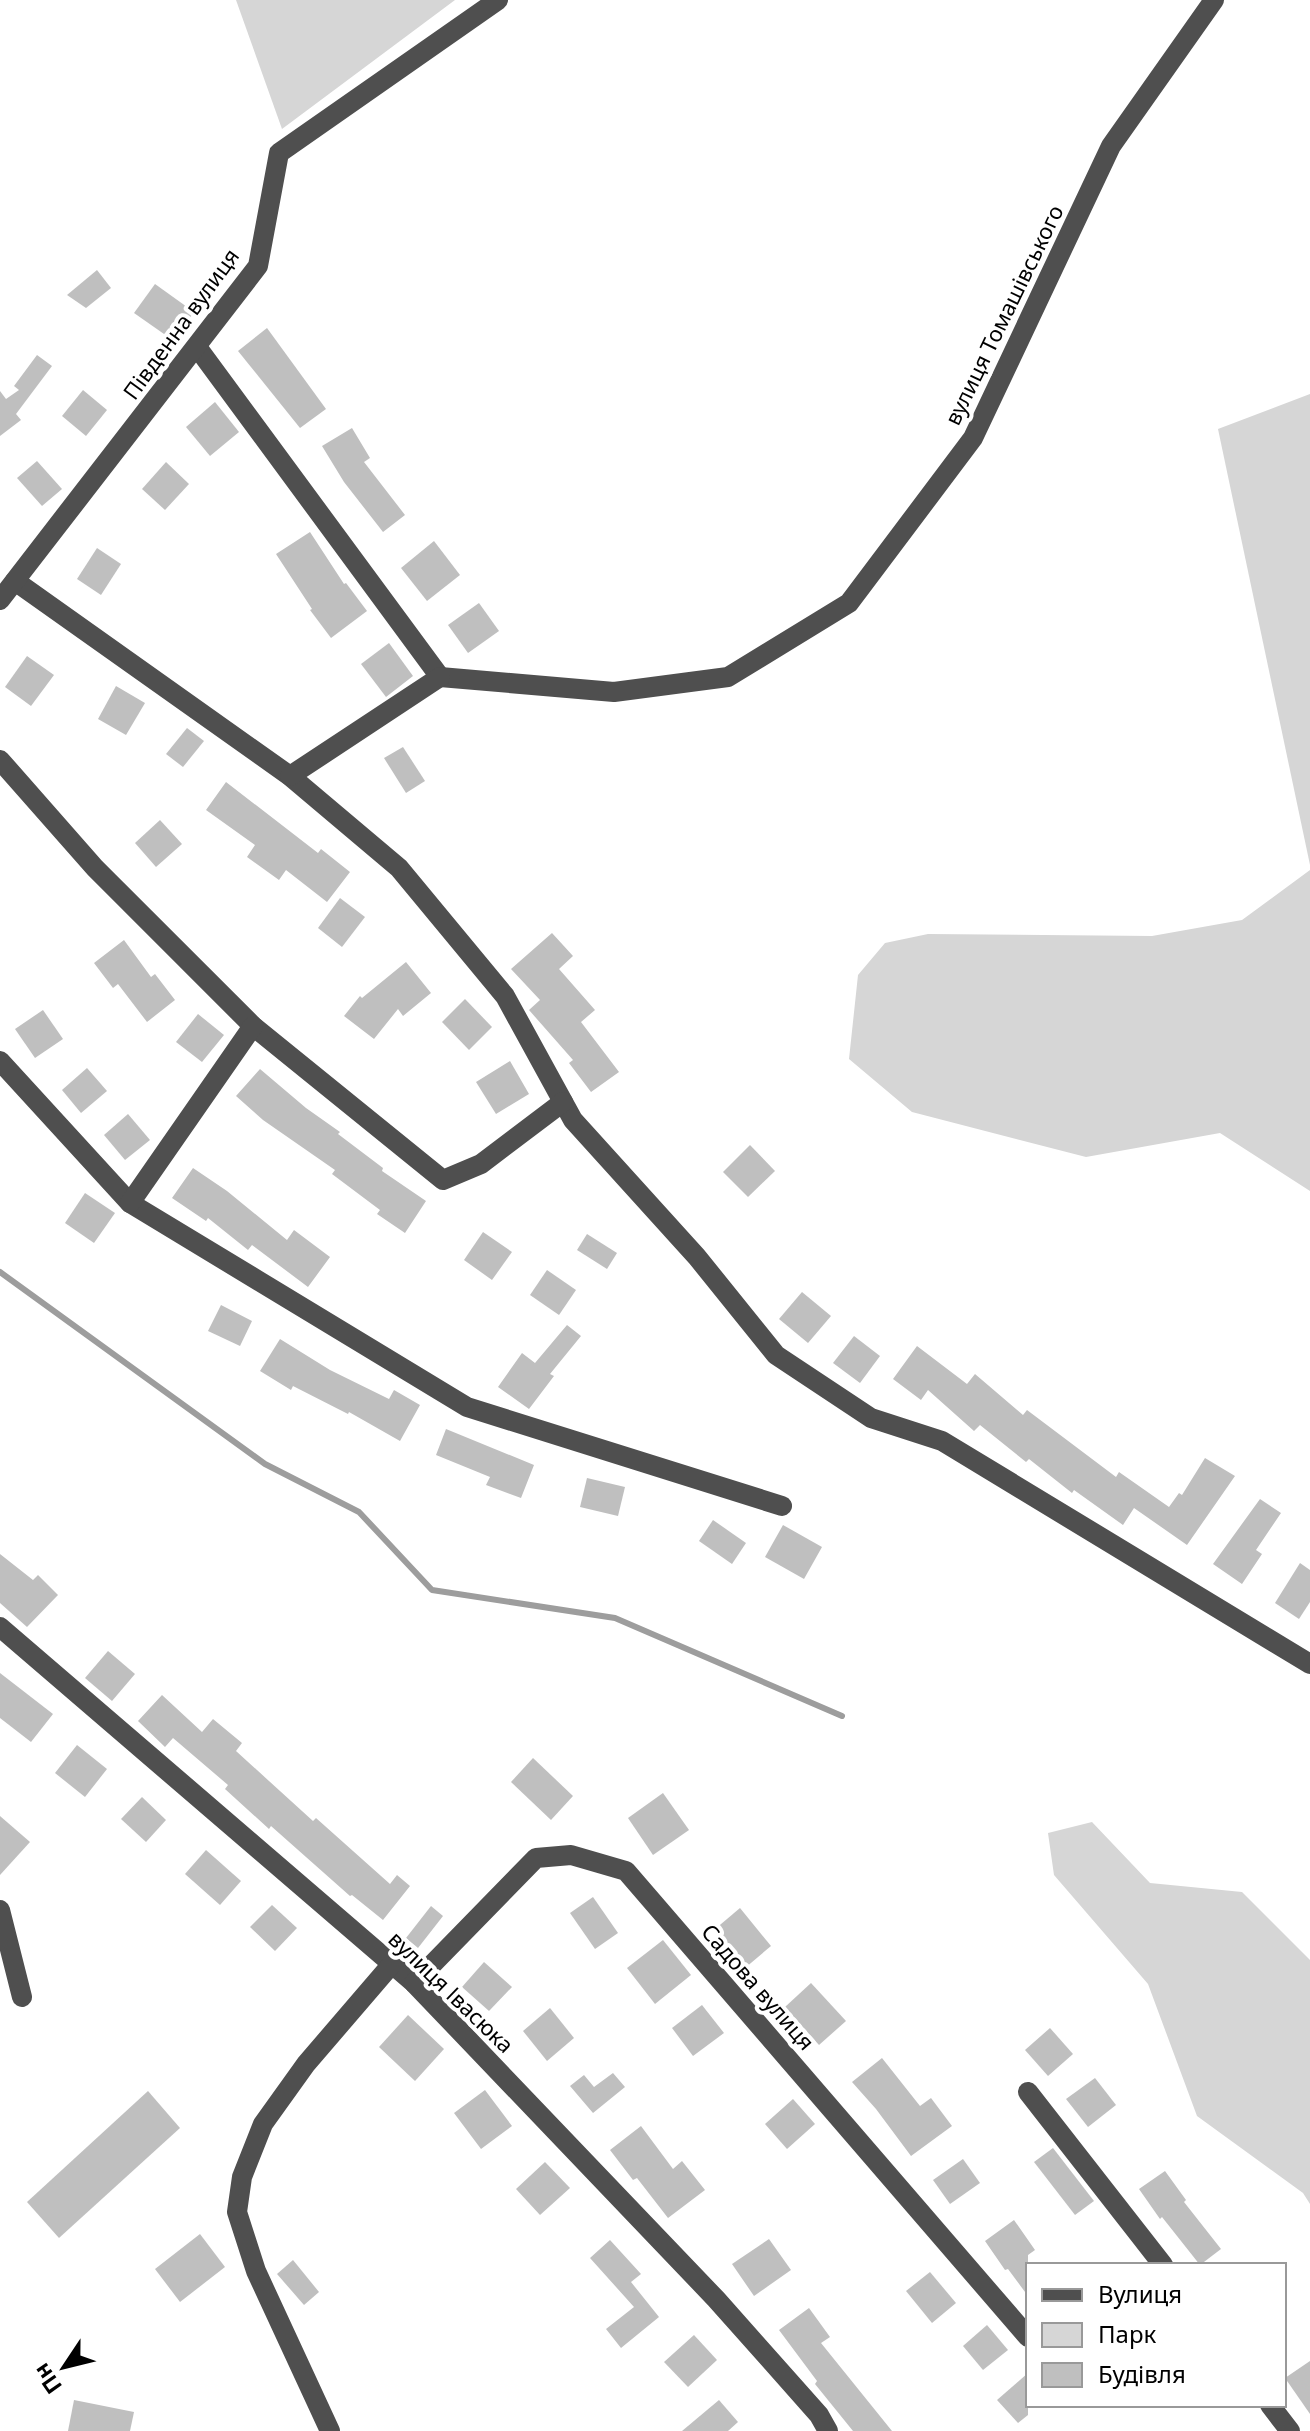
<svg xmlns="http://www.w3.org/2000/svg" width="1310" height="2431" font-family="'Noto Sans',sans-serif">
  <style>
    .green { fill: #d6d6d6 }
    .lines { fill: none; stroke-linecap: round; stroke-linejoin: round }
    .stream { stroke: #9d9d9d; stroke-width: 6 }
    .building { fill: #bfbfbf }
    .minor { stroke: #4f4f4f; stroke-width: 20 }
    .labels { text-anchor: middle; stroke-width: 8; stroke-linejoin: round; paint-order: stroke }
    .street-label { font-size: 22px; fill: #000; stroke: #fff }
  </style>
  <rect width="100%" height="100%" fill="#fff"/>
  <g class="green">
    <path d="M 236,0 L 455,0 L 282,129 Z"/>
    <path d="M 1310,394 L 1310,865 L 1218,429 Z"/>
    <path d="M 1310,870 L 1310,1191 L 1220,1133 L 1086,1157 L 912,1112 L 849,1059 L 858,975 L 885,943 L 928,934 L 1152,936 L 1242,920 Z"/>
    <path d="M 1092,1822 L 1150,1883 L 1242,1892 L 1310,1960 L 1310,2204 L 1303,2193 L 1197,2116 L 1148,1984 L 1054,1875 L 1048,1833 Z"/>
  </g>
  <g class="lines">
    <path class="stream" d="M 0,1272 L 265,1464 L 359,1512 L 432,1590 L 615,1618 L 842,1716"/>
  </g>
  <g class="building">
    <path d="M 97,270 L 111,288 L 86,308 L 67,295 Z"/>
    <path d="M 155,284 L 194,312 L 174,341 L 134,313 Z"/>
    <path d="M 267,328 L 326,409 L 300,428 L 238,351 Z"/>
    <path d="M 37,355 L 52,366 L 16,414 L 21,420 L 0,436 L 0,391 L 6,399 L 19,390 L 14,386 Z"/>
    <path d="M 83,390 L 107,410 L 86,436 L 62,416 Z"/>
    <path d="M 215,402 L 239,432 L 210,456 L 186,427 Z"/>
    <path d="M 352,428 L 370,458 L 364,462 L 405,515 L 383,532 L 344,482 L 322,446 Z"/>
    <path d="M 37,461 L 62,489 L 42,506 L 17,478 Z"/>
    <path d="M 166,462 L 189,484 L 165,510 L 142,489 Z"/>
    <path d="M 310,532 L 344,584 L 346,583 L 367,611 L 331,638 L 310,610 L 312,609 L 276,554 Z"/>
    <path d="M 434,541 L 460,575 L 427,601 L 401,568 Z"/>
    <path d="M 97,548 L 121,564 L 101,595 L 77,579 Z"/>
    <path d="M 479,603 L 499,631 L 468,653 L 448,625 Z"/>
    <path d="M 389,643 L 413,676 L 386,697 L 361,664 Z"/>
    <path d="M 27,656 L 54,675 L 31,706 L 5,687 Z"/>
    <path d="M 116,686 L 145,703 L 126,735 L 98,719 Z"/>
    <path d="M 187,728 L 204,741 L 183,767 L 166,754 Z"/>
    <path d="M 403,747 L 425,781 L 406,793 L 384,758 Z"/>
    <path d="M 226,782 L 318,853 L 321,849 L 350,872 L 327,902 L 286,870 L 279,880 L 247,857 L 255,845 L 206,810 Z"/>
    <path d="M 160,820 L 182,844 L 156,867 L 135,843 Z"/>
    <path d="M 340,898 L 365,917 L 342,947 L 318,928 Z"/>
    <path d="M 552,933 L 573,956 L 559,969 L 595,1010 L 581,1022 L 619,1072 L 591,1092 L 569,1063 L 573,1060 L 529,1010 L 540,1000 L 511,969 Z"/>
    <path d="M 124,940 L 151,977 L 155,974 L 175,1000 L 147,1022 L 118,984 L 113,988 L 94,963 Z"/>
    <path d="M 406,962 L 431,993 L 403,1016 L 398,1009 L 374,1039 L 344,1016 L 360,996 L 362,998 Z"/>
    <path d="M 465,999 L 492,1027 L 469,1050 L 442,1022 Z"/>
    <path d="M 43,1010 L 63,1039 L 35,1058 L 15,1029 Z"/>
    <path d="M 198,1014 L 224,1035 L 202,1062 L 176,1042 Z"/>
    <path d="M 510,1061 L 529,1094 L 496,1114 L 476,1082 Z"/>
    <path d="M 87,1068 L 107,1091 L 81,1113 L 62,1090 Z"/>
    <path d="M 260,1069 L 306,1108 L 340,1132 L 338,1134 L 383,1168 L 382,1171 L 426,1201 L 405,1233 L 377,1214 L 380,1210 L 332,1174 L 335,1170 L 263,1120 L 236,1096 Z"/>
    <path d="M 128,1114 L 150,1140 L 125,1160 L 104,1135 Z"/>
    <path d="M 750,1145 L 775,1171 L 748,1197 L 723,1172 Z"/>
    <path d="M 193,1168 L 227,1191 L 287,1240 L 294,1230 L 330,1257 L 308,1287 L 252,1245 L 248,1250 L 208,1218 L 206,1221 L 172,1198 Z"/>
    <path d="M 85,1193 L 115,1213 L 94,1243 L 65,1223 Z"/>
    <path d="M 483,1232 L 512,1252 L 492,1280 L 464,1260 Z"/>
    <path d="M 587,1234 L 617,1253 L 607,1269 L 577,1250 Z"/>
    <path d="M 547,1270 L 576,1290 L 559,1315 L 530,1295 Z"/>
    <path d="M 802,1292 L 831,1316 L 808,1343 L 779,1319 Z"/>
    <path d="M 221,1305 L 252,1321 L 240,1346 L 208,1331 Z"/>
    <path d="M 567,1325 L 581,1336 L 550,1374 L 554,1376 L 529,1409 L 498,1387 L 522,1353 L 535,1363 Z"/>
    <path d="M 854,1336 L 880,1356 L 860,1383 L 833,1363 Z"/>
    <path d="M 280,1339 L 330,1370 L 389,1399 L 394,1390 L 420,1405 L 400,1441 L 349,1412 L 348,1414 L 293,1386 L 291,1390 L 260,1371 Z"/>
    <path d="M 917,1346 L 967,1384 L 975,1374 L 1023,1415 L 1027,1410 L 1116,1477 L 1119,1472 L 1169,1507 L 1179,1493 L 1182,1495 L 1205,1458 L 1235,1476 L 1187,1545 L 1134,1508 L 1123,1525 L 1074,1490 L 1072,1493 L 1029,1459 L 1026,1462 L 980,1425 L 974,1431 L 928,1390 L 921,1400 L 893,1379 Z"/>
    <path d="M 446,1429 L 534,1465 L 521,1498 L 486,1485 L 490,1477 L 436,1455 Z"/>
    <path d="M 587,1478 L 625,1487 L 618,1516 L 580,1507 Z"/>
    <path d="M 1260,1499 L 1281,1513 L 1256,1550 L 1262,1554 L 1242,1584 L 1213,1564 Z"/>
    <path d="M 713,1520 L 746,1543 L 732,1564 L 699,1541 Z"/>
    <path d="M 783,1525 L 822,1547 L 804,1579 L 765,1557 Z"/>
    <path d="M 0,1554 L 33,1580 L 38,1575 L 58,1595 L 27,1627 L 0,1603 Z"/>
    <path d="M 1300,1563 L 1310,1570 L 1310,1602 L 1299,1619 L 1275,1603 Z"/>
    <path d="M 108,1651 L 135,1674 L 112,1701 L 85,1678 Z"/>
    <path d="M 0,1673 L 53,1714 L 31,1742 L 0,1718 Z"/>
    <path d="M 162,1695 L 202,1732 L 213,1719 L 242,1743 L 236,1751 L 313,1821 L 316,1818 L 390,1884 L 397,1875 L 410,1886 L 383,1920 L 352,1895 L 350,1896 L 271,1826 L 269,1829 L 225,1789 L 228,1785 L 173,1738 L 165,1747 L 138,1721 Z"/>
    <path d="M 77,1745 L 107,1769 L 85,1797 L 55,1773 Z"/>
    <path d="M 533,1758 L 573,1796 L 551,1820 L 511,1782 Z"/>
    <path d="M 663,1793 L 689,1830 L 653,1855 L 628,1818 Z"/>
    <path d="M 142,1797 L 166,1820 L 146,1842 L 121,1819 Z"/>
    <path d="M 0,1816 L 30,1842 L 0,1875 Z"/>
    <path d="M 206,1850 L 241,1881 L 220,1905 L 185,1874 Z"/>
    <path d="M 593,1897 L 618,1933 L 595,1949 L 570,1913 Z"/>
    <path d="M 272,1905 L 297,1928 L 275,1951 L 250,1927 Z"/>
    <path d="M 431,1906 L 443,1916 L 418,1948 L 406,1938 Z"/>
    <path d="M 740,1908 L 771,1946 L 745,1968 L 714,1930 Z"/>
    <path d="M 663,1940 L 691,1975 L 655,2004 L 627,1968 Z"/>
    <path d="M 484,1962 L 512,1987 L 489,2011 L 462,1987 Z"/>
    <path d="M 811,1983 L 846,2021 L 819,2045 L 785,2007 Z"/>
    <path d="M 702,2005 L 724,2033 L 693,2056 L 672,2028 Z"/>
    <path d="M 550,2008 L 574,2038 L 547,2061 L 523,2031 Z"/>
    <path d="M 408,2015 L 444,2049 L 415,2081 L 379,2047 Z"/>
    <path d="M 1050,2028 L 1073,2054 L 1048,2076 L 1025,2050 Z"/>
    <path d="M 882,2058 L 920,2106 L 931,2098 L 952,2126 L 911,2156 L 876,2109 L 852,2082 Z"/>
    <path d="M 613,2073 L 625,2087 L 593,2113 L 570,2086 L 584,2075 L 594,2087 Z"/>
    <path d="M 1095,2078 L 1116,2105 L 1088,2127 L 1066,2099 Z"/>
    <path d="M 485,2090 L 512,2126 L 481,2149 L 454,2113 Z"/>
    <path d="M 148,2091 L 180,2128 L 59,2238 L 27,2202 Z"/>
    <path d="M 793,2099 L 815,2124 L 787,2149 L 765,2124 Z"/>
    <path d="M 641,2126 L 673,2169 L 682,2161 L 705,2190 L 668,2218 L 637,2178 L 633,2180 L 610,2150 Z"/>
    <path d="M 1053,2148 L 1094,2201 L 1075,2215 L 1034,2162 Z"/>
    <path d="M 963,2159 L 980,2183 L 950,2204 L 933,2180 Z"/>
    <path d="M 545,2162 L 570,2188 L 540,2215 L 516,2189 Z"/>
    <path d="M 1165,2171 L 1186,2200 L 1184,2202 L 1221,2249 L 1200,2265 L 1162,2217 L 1160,2219 L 1139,2189 Z"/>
    <path d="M 1014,2220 L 1035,2250 L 1028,2255 L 1028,2296 L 1008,2269 L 1005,2270 L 985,2241 Z"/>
    <path d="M 200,2234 L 225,2267 L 180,2302 L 155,2269 Z"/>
    <path d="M 769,2239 L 791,2270 L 754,2296 L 732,2264 Z"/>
    <path d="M 610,2240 L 641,2274 L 631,2282 L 659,2317 L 621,2348 L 606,2329 L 634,2307 L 590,2258 Z"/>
    <path d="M 293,2260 L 319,2292 L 304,2305 L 277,2274 Z"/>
    <path d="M 930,2272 L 956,2303 L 932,2323 L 906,2291 Z"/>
    <path d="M 809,2308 L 830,2337 L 821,2343 L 892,2431 L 853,2431 L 815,2384 L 817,2381 L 779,2330 Z"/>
    <path d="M 987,2325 L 1008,2350 L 983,2370 L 963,2346 Z"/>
    <path d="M 694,2335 L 717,2360 L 688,2387 L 664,2362 Z"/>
    <path d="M 1310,2361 L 1310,2414 L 1285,2378 Z"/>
    <path d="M 1028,2373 L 1028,2415 L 1018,2423 L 997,2400 Z"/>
    <path d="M 74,2400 L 134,2412 L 130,2431 L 68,2431 Z"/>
    <path d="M 719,2400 L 738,2422 L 728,2431 L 682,2431 Z"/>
  </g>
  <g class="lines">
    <g class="minor">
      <path d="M 197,347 L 440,677"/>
      <path d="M 15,581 L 290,776 L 399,868 L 505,996 L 573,1120 L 697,1257 L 776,1355 L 871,1418 L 942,1441 L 1310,1664"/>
      <path d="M 0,600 L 258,266 L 279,153 L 498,0"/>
      <path d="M 440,677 L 614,692 L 728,677 L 849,603 L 973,438 L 1111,146 L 1214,0"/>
      <path d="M 0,760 L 95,868 L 253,1026 L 443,1180 L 481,1164 L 563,1102"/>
      <path d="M 290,776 L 440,677"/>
      <path d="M 0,1061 L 130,1203 L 467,1407 L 782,1506"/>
      <path d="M 130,1203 L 253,1026"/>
      <path d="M 0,1627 L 414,1983 L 716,2299 L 819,2415 L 828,2431"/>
      <path d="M 0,1910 L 22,1997"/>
      <path d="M 414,1983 L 536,1858 L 571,1855 L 626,1871 L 1028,2337"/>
      <path d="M 1028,2092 L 1163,2265"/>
      <path d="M 1270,2405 L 1290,2431"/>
      <path d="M 330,2431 L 256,2271 L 237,2212 L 242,2177 L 263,2124 L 306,2064 L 391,1965"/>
    </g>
  </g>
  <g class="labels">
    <g class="street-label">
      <text transform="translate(1004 315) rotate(-64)" y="8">вулиця Томашівського</text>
      <text transform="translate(181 324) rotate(-54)" y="8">Південна вулиця</text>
      <text transform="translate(758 1987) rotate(49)" y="8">Садова вулиця</text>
      <text transform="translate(451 1992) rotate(44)" y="8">вулиця Івасюка</text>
    </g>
  </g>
  <rect x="1026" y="2263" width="260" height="144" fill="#ffffff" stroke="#999999" stroke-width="2"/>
  <rect x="1042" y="2289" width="40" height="12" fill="#4f4f4f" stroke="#999999" stroke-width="2"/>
  <text x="1098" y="2303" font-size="24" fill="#000000">Вулиця</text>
  <rect x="1042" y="2323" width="40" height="24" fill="#d6d6d6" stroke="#999999" stroke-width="2"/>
  <text x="1098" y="2343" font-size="24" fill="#000000">Парк</text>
  <rect x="1042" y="2363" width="40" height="24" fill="#bfbfbf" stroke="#999999" stroke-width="2"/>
  <text x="1098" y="2383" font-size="24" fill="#000000">Будівля</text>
  <g transform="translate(64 2367) rotate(235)" stroke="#ffffff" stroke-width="6" paint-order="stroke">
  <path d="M0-6L14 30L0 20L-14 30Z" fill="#000000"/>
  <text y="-12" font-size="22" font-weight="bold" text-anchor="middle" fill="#000000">Пн</text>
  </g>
</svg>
